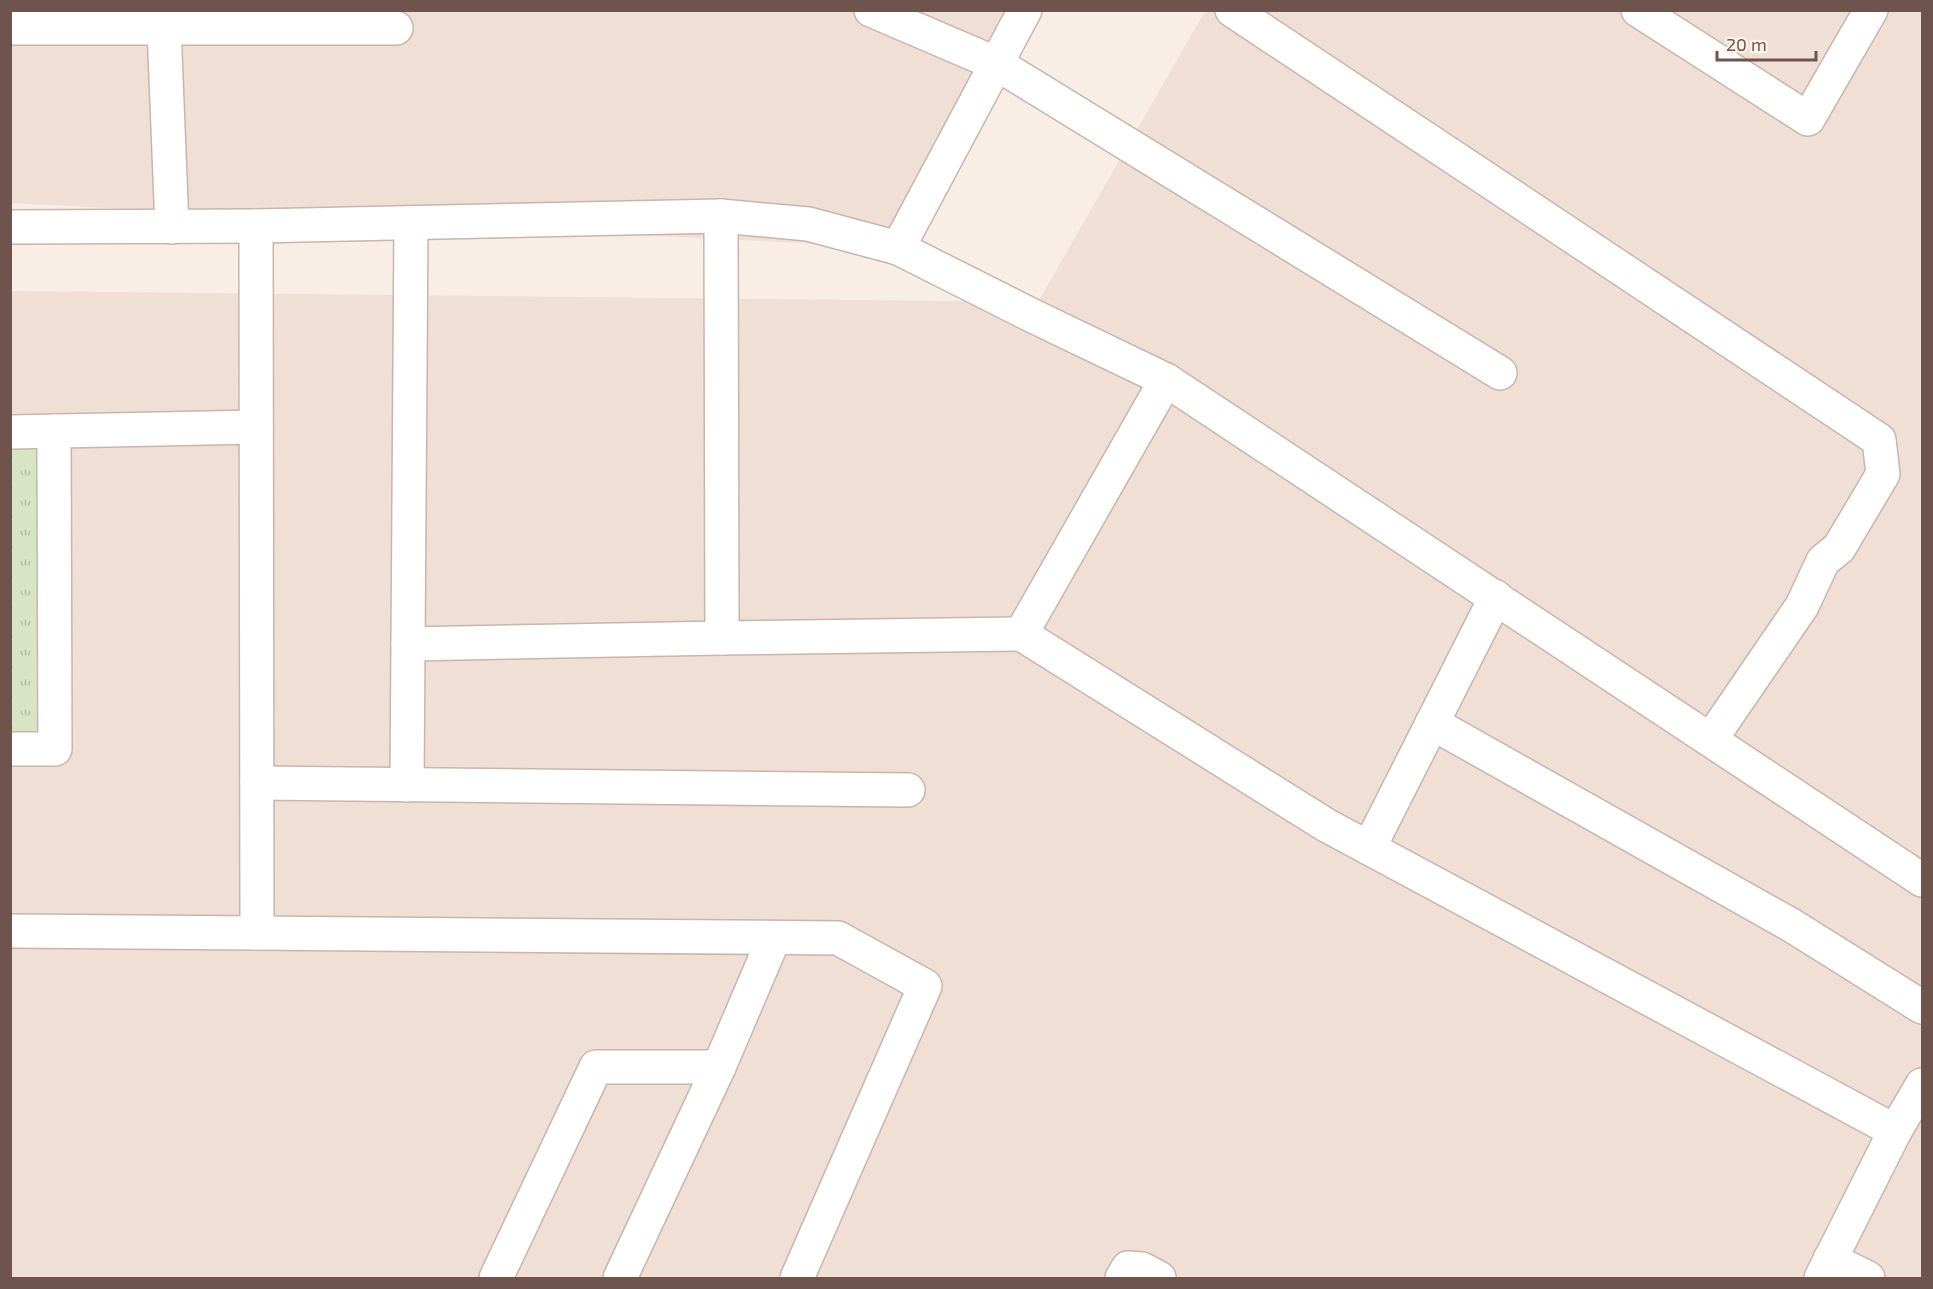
<svg xmlns="http://www.w3.org/2000/svg" width="1933" height="1289" font-family="'Exo 2',sans-serif">
  <style>
    .residential { fill: #f0dfd4 }
    .grass { fill: url(#grass-tufts) }
    .lines { fill: none; stroke-linecap: round; stroke-linejoin: round }
    .street-casing { stroke: #c8b5ac; stroke-width: 36 }
    .street { stroke: #fff; stroke-width: 33 }
  </style>
  <defs>
    <pattern id="grass-tufts" width="24" height="20" patternUnits="userSpaceOnUse" patternTransform="scale(1.5)"><rect width="24" height="20" fill="#d7e5c5"/><path d="M3 7l-1-3M5 7V3M7 7l1-3M15 17l-1-3M17 17v-4M19 17l1-3" fill="none" stroke="#b3bca2"/></pattern>
  </defs>
  <rect width="100%" height="100%" fill="#f9eee5"/>
  <g class="residential">
    <path d="M 10,11 L 1031,11 L 898,248 L 11,203 Z"/>
    <path d="M 1205,11 L 1922,11 L 1922,1278 L 11,1278 L 11,291 L 1038,302 Z"/>
  </g>
  <g class="grass">
    <path d="M 264,10 L 265,11 L 65,15 L 65,11 Z"/>
    <path d="M 37,443 L 44,736 L 11,736 L 10,444 Z"/>
  </g>
  <g class="lines">
    <defs>
      <g id="street">
        <path d="M 871,10 L 997,64 L 1500,373"/>
        <path d="M 1232,10 L 1879,440 L 1883,474 L 1839,548 L 1823,561 L 1802,606 L 1711,739"/>
        <path d="M 1638,10 L 1808,119 L 1871,10"/>
        <path d="M 10,28 L 396,28"/>
        <path d="M 164,28 L 172,227"/>
        <path d="M 721,216 L 722,638 L 1021,634"/>
        <path d="M 256,226 L 257,933"/>
        <path d="M 10,227 L 256,226 L 721,216 L 808,224 L 898,248 L 1025,10"/>
        <path d="M 898,248 L 1033,316 L 1166,380 L 1922,880"/>
        <path d="M 1166,380 L 1021,634 L 1326,825 L 1895,1131"/>
        <path d="M 10,432 L 256,427"/>
        <path d="M 408,644 L 722,638"/>
        <path d="M 1432,723 L 1791,925 L 1922,1007"/>
        <path d="M 10,749 L 55,749 L 54,431"/>
        <path d="M 257,783 L 908,790"/>
        <path d="M 407,785 L 411,223"/>
        <path d="M 1369,848 L 1496,597"/>
        <path d="M 10,931 L 838,938 L 925,986 L 797,1278"/>
        <path d="M 1830,1259 L 1868,1278"/>
        <path d="M 496,1278 L 596,1067 L 719,1067"/>
        <path d="M 620,1278 L 719,1067 L 774,938"/>
        <path d="M 1122,1278 L 1128,1268 L 1142,1269 L 1159,1278"/>
        <path d="M 1821,1278 L 1895,1131 L 1922,1085"/>
      </g>
    </defs>
    <use href="#street" class="street-casing"/>
    <use href="#street" class="street"/>
  </g>
  <rect width="1933" height="1289" fill="none" stroke="#6e544d" stroke-width="24"/>
  <path d="M1717 51v9h99v-9" fill="none" stroke="#6e544d" stroke-width="3"/>
  <text x="1726" y="51" font-size="18" fill="#6e544d" stroke="#fcf2ea" stroke-width="4.5" paint-order="stroke">20 m</text>
</svg>
